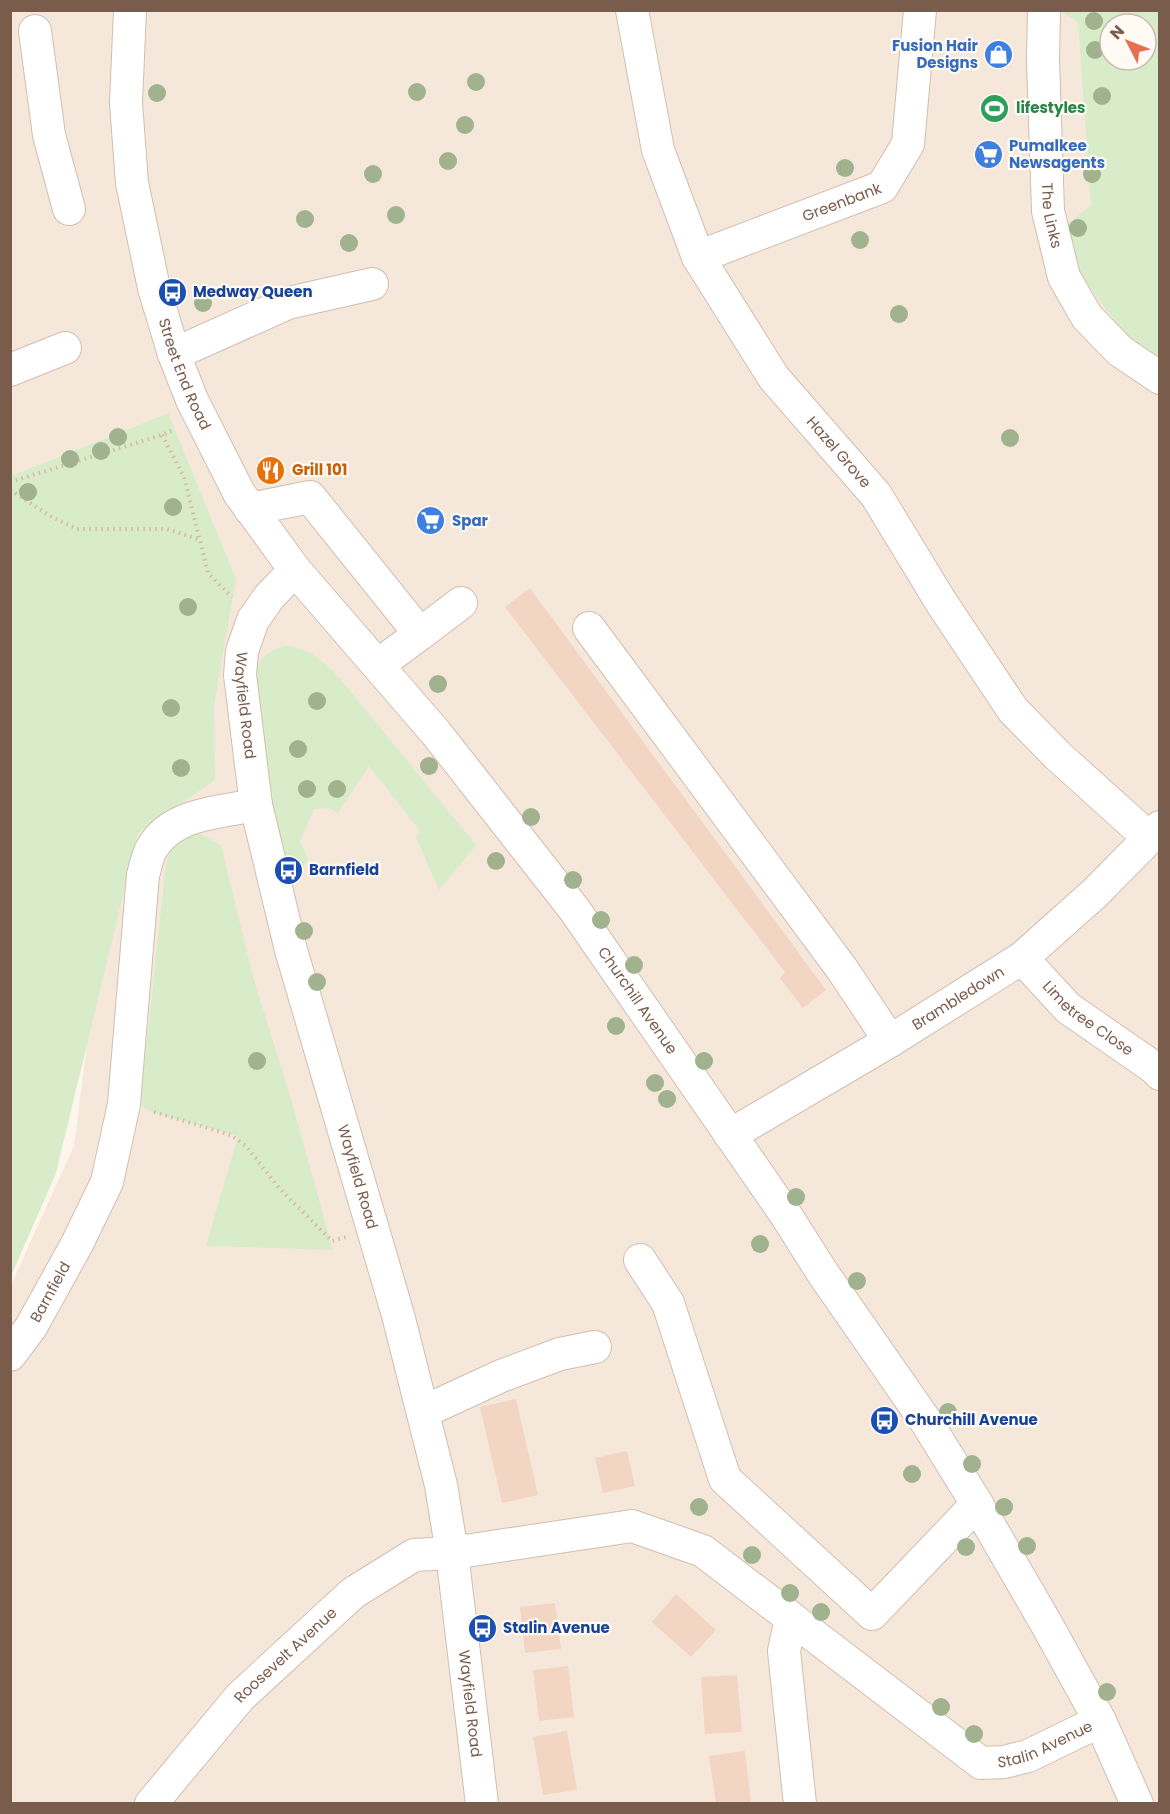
<svg xmlns="http://www.w3.org/2000/svg" width="1170" height="1814" font-family="Poppins,sans-serif">
  <style>
    .residential { fill: #f5e8da; fill-rule: evenodd }
    .green { fill: #d8ecc9; fill-rule: evenodd }
    .building { fill: #f3d5c3 }
    .lines { fill: none; stroke-linecap: round; stroke-linejoin: round }
    .minor-casing { stroke: #d1beb0; stroke-width: 34 }
    .path { stroke: #d9b8a5; stroke-width: 4; stroke-dasharray: 1.5 4.5; stroke-linecap: butt }
    .minor { stroke: #fff; stroke-width: 32 }
    .tree { fill: #a0b28e }
    .labels { text-anchor: middle; stroke-width: 4.5; stroke-linejoin: round; paint-order: stroke }
    .shop-label { font-size: 15px; font-weight: bold; fill: #366cbe; stroke: #fffaf3; text-anchor: start }
    .leisure-label { font-size: 15px; font-weight: bold; fill: #27864d; stroke: #fffaf3; text-anchor: start }
    .street-label { font-size: 15px; fill: #7a5c4d; stroke: #fffaf3 }
    .transit-label { font-size: 15px; font-weight: bold; fill: #164399; stroke: #fffaf3; text-anchor: start }
    .food-label { font-size: 15px; font-weight: bold; fill: #c56008; stroke: #fffaf3; text-anchor: start }
  </style>
  <rect width="100%" height="100%" fill="#fdf6ec"/>
  <path class="residential" d="M 11,11 L 1159,11 L 1159,1803 L 11,1803 L 11,1285 L 74,1146 L 168,413 L 11,476 ZM 1110,24 L 1146,24 L 1146,60 L 1110,60 Z"/>
  <g class="green">
    <path d="M 1060,11 L 1159,11 L 1159,364 L 1140,356 L 1073,264 L 1060,229 L 1091,206 L 1078,22 ZM 1110,24 L 1146,24 L 1146,60 L 1110,60 Z"/>
    <path d="M 168,413 L 236,579 L 214,705 L 215,780 L 138,833 L 56,1173 L 11,1276 L 11,476 Z"/>
    <path d="M 285,646 C 311,647 326,664 342,681 L 476,845 L 439,890 L 416,837 L 420,831 L 369,766 L 338,813 L 329,808 L 314,809 L 300,841 L 308,859 L 299,873 L 281,873 L 251,677 C 259,660 266,651 285,646 Z"/>
    <path d="M 198,833 L 221,845 L 253,977 L 289,1092 L 333,1250 L 206,1246 L 238,1136 L 151,1112 L 140,1105 L 165,873 C 169,850 171,837 198,833 Z"/>
  </g>
  <g class="building">
    <path d="M 530,588 L 826,990 L 803,1008 L 780,978 L 785,972 L 505,607 Z"/>
    <path d="M 516,1399 L 538,1495 L 502,1503 L 480,1407 Z"/>
    <path d="M 627,1451 L 635,1486 L 603,1493 L 595,1458 Z"/>
    <path d="M 676,1594 L 716,1630 L 691,1657 L 652,1622 Z"/>
    <path d="M 555,1603 L 561,1649 L 525,1653 L 520,1607 Z"/>
    <path d="M 568,1666 L 574,1717 L 539,1721 L 533,1670 Z"/>
    <path d="M 737,1675 L 742,1732 L 705,1734 L 701,1677 Z"/>
    <path d="M 567,1731 L 577,1790 L 543,1795 L 533,1737 Z"/>
    <path d="M 745,1751 L 751,1804 L 716,1804 L 709,1756 Z"/>
  </g>
  <g class="lines">
    <defs>
      <g id="minor">
        <path id="s1" d="M 130,10 L 126,103 L 132,183 L 154,288 L 174,354 L 192,400 L 239,493 L 295,570 L 436,733 L 574,909 L 786,1215 L 822,1272 L 927,1423 L 977,1504 L 1047,1625 L 1100,1721 L 1137,1804"/>
        <path id="s2" d="M 632,10 L 658,150 L 698,257 L 774,378 L 876,495 L 941,602 L 1013,710 L 1057,755 L 1149,838"/>
        <path id="s3" d="M 1044,10 L 1043,60 L 1048,211 L 1064,277 L 1087,317 L 1120,351 L 1160,378"/>
        <path d="M 35,31 L 49,135 L 69,209"/>
        <path id="s4" d="M 698,257 L 882,187 L 908,144 L 920,10"/>
        <path d="M 174,354 L 288,303 L 372,284"/>
        <path d="M 10,370 L 65,348"/>
        <path d="M 250,509 L 310,497 L 420,634 L 461,603"/>
        <path id="s5" d="M 295,570 L 269,597 L 253,620 L 242,651 L 240,675 L 256,805 L 291,950 L 398,1315 L 441,1485 L 452,1553 L 482,1804"/>
        <path d="M 589,628 L 842,969 L 890,1041"/>
        <path d="M 378,665 L 420,634"/>
        <path id="s6" d="M 1022,958 L 1068,1008 L 1153,1067 L 1160,1074"/>
        <path id="s7" d="M 730,1135 L 890,1041 L 1022,958 L 1095,893 L 1160,827"/>
        <path d="M 640,1260 L 668,1303 L 725,1479 L 872,1614 L 977,1504"/>
        <path id="s8" d="M 10,1355 L 31,1327 L 77,1244 L 107,1182 L 124,1104 L 143,875 C 146,866 147,856 152,848 C 172,813 221,812 256,805"/>
        <path d="M 423,1412 L 501,1376 L 560,1354 L 595,1347"/>
        <path d="M 791,1618 L 784,1651 L 800,1804"/>
        <path id="s9" d="M 151,1804 L 240,1697 L 353,1593 L 414,1555 L 452,1553 L 632,1526 L 703,1551 L 981,1763 L 1004,1762 L 1028,1756 L 1100,1721"/>
      </g>
    </defs>
    <use href="#minor" class="minor-casing"/>
    <g class="path">
      <path d="M 162,435 L 184,477 L 208,573 L 232,597"/>
      <path d="M 10,482 L 162,435 L 173,430"/>
      <path d="M 10,490 L 52,517 L 77,529 L 167,529 L 201,540"/>
      <path d="M 154,1112 L 231,1135 L 246,1146 L 279,1188 L 332,1241 L 346,1237"/>
    </g>
    <use href="#minor" class="minor"/>
  </g>
  <g class="tree">
    <circle cx="1094" cy="21" r="9"/>
    <circle cx="1095" cy="50" r="9"/>
    <circle cx="476" cy="82" r="9"/>
    <circle cx="417" cy="92" r="9"/>
    <circle cx="157" cy="93" r="9"/>
    <circle cx="1102" cy="96" r="9"/>
    <circle cx="465" cy="125" r="9"/>
    <circle cx="448" cy="161" r="9"/>
    <circle cx="845" cy="168" r="9"/>
    <circle cx="373" cy="174" r="9"/>
    <circle cx="1092" cy="174" r="9"/>
    <circle cx="396" cy="215" r="9"/>
    <circle cx="305" cy="219" r="9"/>
    <circle cx="1078" cy="228" r="9"/>
    <circle cx="860" cy="240" r="9"/>
    <circle cx="349" cy="243" r="9"/>
    <circle cx="203" cy="303" r="9"/>
    <circle cx="899" cy="314" r="9"/>
    <circle cx="118" cy="437" r="9"/>
    <circle cx="1010" cy="438" r="9"/>
    <circle cx="101" cy="451" r="9"/>
    <circle cx="70" cy="459" r="9"/>
    <circle cx="28" cy="492" r="9"/>
    <circle cx="173" cy="507" r="9"/>
    <circle cx="188" cy="607" r="9"/>
    <circle cx="438" cy="684" r="9"/>
    <circle cx="317" cy="701" r="9"/>
    <circle cx="171" cy="708" r="9"/>
    <circle cx="298" cy="749" r="9"/>
    <circle cx="429" cy="766" r="9"/>
    <circle cx="181" cy="768" r="9"/>
    <circle cx="307" cy="789" r="9"/>
    <circle cx="337" cy="789" r="9"/>
    <circle cx="531" cy="817" r="9"/>
    <circle cx="496" cy="861" r="9"/>
    <circle cx="573" cy="880" r="9"/>
    <circle cx="601" cy="920" r="9"/>
    <circle cx="304" cy="931" r="9"/>
    <circle cx="634" cy="965" r="9"/>
    <circle cx="317" cy="982" r="9"/>
    <circle cx="616" cy="1026" r="9"/>
    <circle cx="257" cy="1061" r="9"/>
    <circle cx="704" cy="1061" r="9"/>
    <circle cx="655" cy="1083" r="9"/>
    <circle cx="667" cy="1099" r="9"/>
    <circle cx="796" cy="1197" r="9"/>
    <circle cx="760" cy="1244" r="9"/>
    <circle cx="857" cy="1281" r="9"/>
    <circle cx="948" cy="1412" r="9"/>
    <circle cx="972" cy="1464" r="9"/>
    <circle cx="912" cy="1474" r="9"/>
    <circle cx="699" cy="1507" r="9"/>
    <circle cx="1004" cy="1507" r="9"/>
    <circle cx="1027" cy="1546" r="9"/>
    <circle cx="966" cy="1547" r="9"/>
    <circle cx="752" cy="1555" r="9"/>
    <circle cx="790" cy="1593" r="9"/>
    <circle cx="821" cy="1612" r="9"/>
    <circle cx="1107" cy="1692" r="9"/>
    <circle cx="941" cy="1707" r="9"/>
    <circle cx="974" cy="1734" r="9"/>
  </g>
  <defs>
    <symbol id="shop-disc" viewBox="-11 -11 22 22"><circle r="9.5" fill="#3f7fe0" stroke="#fffaf3"/><path d="M-5-2.5h2.3a2.7 3.5 0 0 1 5.4 0H5L5.5 6h-11ZM-1.5-2.5h3a1.5 2.3 0 0 0-3 0Z" fill="#fff"/></symbol>
    <symbol id="stadium-disc" viewBox="-11 -11 22 22"><circle r="9.5" fill="#2e9e5b" stroke="#fffaf3"/><path d="M0-5a6.5 5 0 1 0 0 10a6.5 5 0 1 0 0-10ZM-3.5-1.8h7v3.6h-7Z" fill="#fff"/></symbol>
    <symbol id="supermarket-disc" viewBox="-11 -11 22 22"><circle r="9.5" fill="#3f7fe0" stroke="#fffaf3"/><path d="M-6-5.5h2.5l.6 2H6L4.5 2H-2.5L-4.4-4H-6ZM-1.5 3.2a1.3 1.3 0 1 0 .1 0ZM3 3.2a1.3 1.3 0 1 0 .1 0Z" fill="#fff"/></symbol>
    <symbol id="bus-disc" viewBox="-11 -11 22 22"><circle r="9.5" fill="#1a4fb4" stroke="#fffaf3"/><path d="M-5-6H5V4H4V6H2V4H-2V6H-4V4H-5ZM-3.5-4V0h7V-4ZM-3.5 1.2v1.5H-2V1.2ZM2 1.2v1.5H3.5V1.2Z" fill="#fff"/></symbol>
    <symbol id="restaurant-disc" viewBox="-11 -11 22 22"><circle r="9.5" fill="#e8710a" stroke="#fffaf3"/><path d="M-5-6h1v4h1v-4h1v4h1v-4h1v5L-1.5 .5V6h-2V.5L-5-1ZM5-6V6H3V1.5H1.5Q1.5-4 5-6Z" fill="#fff"/></symbol>
  </defs>
  <g fill-rule="evenodd">
    <use href="#shop-disc" x="982" y="38" width="33" height="33"/>
    <use href="#stadium-disc" x="978" y="92" width="33" height="33"/>
    <use href="#supermarket-disc" x="972" y="138" width="33" height="33"/>
    <use href="#bus-disc" x="156" y="276" width="33" height="33"/>
    <use href="#restaurant-disc" x="254" y="454" width="33" height="33"/>
    <use href="#supermarket-disc" x="414" y="504" width="33" height="33"/>
    <use href="#bus-disc" x="272" y="854" width="33" height="33"/>
    <use href="#bus-disc" x="868" y="1404" width="33" height="33"/>
    <use href="#bus-disc" x="466" y="1612" width="33" height="33"/>
  </g>
  <g class="labels">
    <g class="shop-label">
      <text x="978" y="51" text-anchor="end">Fusion Hair<tspan x="978" dy="17">Designs</tspan></text>
      <text x="1009" y="151">Pumalkee<tspan x="1009" dy="17">Newsagents</tspan></text>
      <text x="452" y="526">Spar</text>
    </g>
    <g class="leisure-label">
      <text x="1016" y="113">lifestyles</text>
    </g>
    <g class="street-label">
      <text dy="5" stroke="none"><textPath href="#s4" startOffset="154">Greenbank</textPath></text>
      <text dy="5" stroke="none"><textPath href="#s3" startOffset="206">The Links</textPath></text>
      <text dy="5" stroke="none"><textPath href="#s1" startOffset="372">Street End Road</textPath></text>
      <text dy="5" stroke="none"><textPath href="#s2" startOffset="498">Hazel Grove</textPath></text>
      <text dy="5" stroke="none"><textPath href="#s5" startOffset="153">Wayfield Road</textPath></text>
      <text dy="5" stroke="none"><textPath href="#s7" startOffset="266">Brambledown</textPath></text>
      <text dy="5" stroke="none"><textPath href="#s1" startOffset="1149">Churchill Avenue</textPath></text>
      <text dy="5" stroke="none"><textPath href="#s6" startOffset="90">Limetree Close</textPath></text>
      <text dy="5" stroke="none"><textPath href="#s5" startOffset="639">Wayfield Road</textPath></text>
      <text dy="5" stroke="none"><textPath href="#s8" startOffset="75">Barnfield</textPath></text>
      <text dy="5" stroke="none"><textPath href="#s9" startOffset="201">Roosevelt Avenue</textPath></text>
      <text dy="5" stroke="none"><textPath href="#s5" startOffset="1179">Wayfield Road</textPath></text>
      <text dy="5" stroke="none"><textPath href="#s9" startOffset="1077">Stalin Avenue</textPath></text>
    </g>
    <g class="transit-label">
      <text x="193" y="297">Medway Queen</text>
      <text x="309" y="875">Barnfield</text>
      <text x="905" y="1425">Churchill Avenue</text>
      <text x="503" y="1633">Stalin Avenue</text>
    </g>
    <g class="food-label">
      <text x="292" y="475">Grill 101</text>
    </g>
  </g>
  <rect width="1170" height="1814" fill="none" stroke="#7a5c4d" stroke-width="24"/>
  <g transform="translate(1128 42) rotate(312)"><circle r="28" fill="#fffaf3" stroke="#cabbb1" stroke-width="1.5"/>
  <path d="M0-4.5L10 22L0 15L-10 22Z" fill="#e76f51"/>
  <text y="-9" font-size="16" font-weight="bold" text-anchor="middle" fill="#7a5c4d">N</text>
  </g>
</svg>
